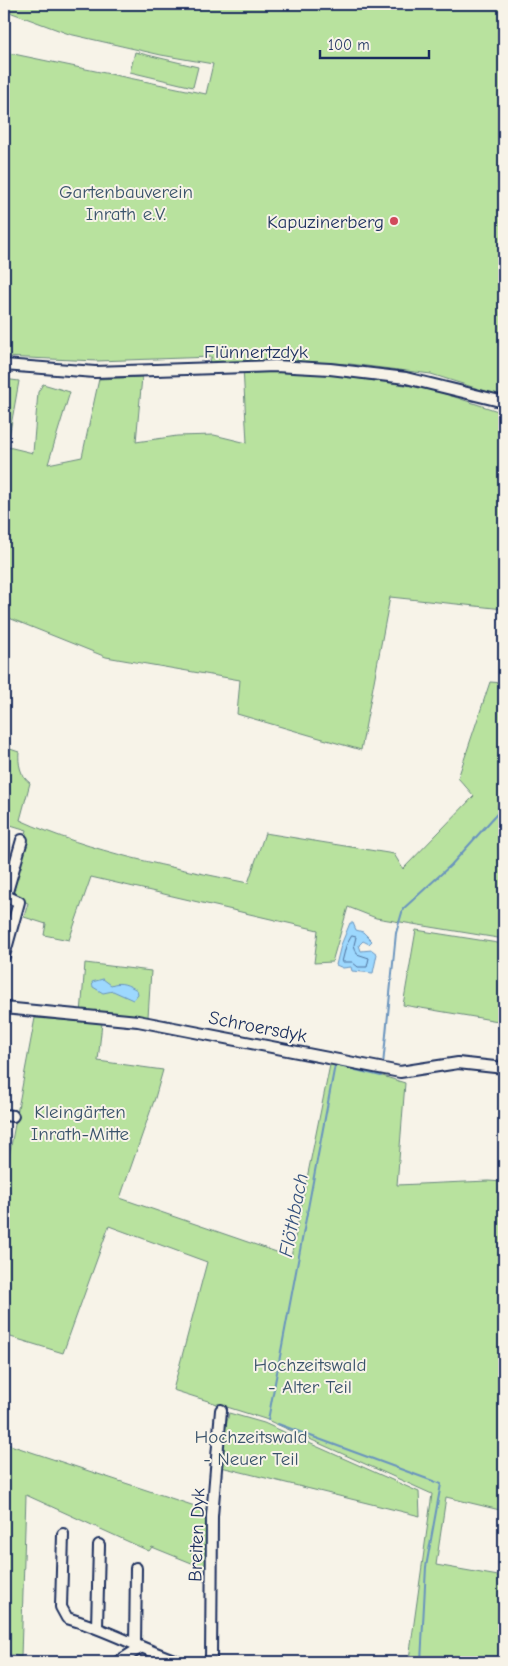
<svg xmlns="http://www.w3.org/2000/svg" width="508" height="1666" font-family="'Comic Neue',sans-serif">
  <style>
    .green { fill: #b8e29e; stroke: #6a887e }
    .water { fill: #9dd8fe; stroke: #6994be }
    .lines { fill: none; stroke-linecap: round; stroke-linejoin: round }
    .shore { stroke: #4f739e; stroke-width: 1 }
    .stream { stroke: #6994be; stroke-width: 2 }
    .minor-casing { stroke: #1b2f5e; stroke-width: 14 }
    .minor { stroke: #f7f3e8; stroke-width: 10 }
    .poi-dot { fill: #d1495b; stroke: #f7f3e8; stroke-width: 2 }
    .labels { text-anchor: middle; stroke-width: 4; stroke-linejoin: round; paint-order: stroke }
    .park-label { font-size: 19px; fill: #3a536b; stroke: #f7f3e8 }
    .poi-label { font-size: 19px; fill: #1b2f5e; stroke: #f7f3e8; text-anchor: end }
    .street-label { font-size: 19px; fill: #1b2f5e; stroke: #f7f3e8 }
    .water-label { font-size: 20px; font-style: italic; fill: #35517e; stroke: #f7f3e8 }
  </style>
  <rect width="100%" height="100%" fill="#f7f3e8"/>
  <filter id="ink" filterUnits="userSpaceOnUse"><feTurbulence type="fractalNoise" baseFrequency=".02" numOctaves="2"/><feDisplacementMap in="SourceGraphic" scale="10" xChannelSelector="R" yChannelSelector="G"/><feConvolveMatrix kernelMatrix="1 2 1 2 8 2 1 2 1" color-interpolation-filters="sRGB"/></filter>
  <g filter="url(#ink)">
    <g class="green">
      <path d="M 4,4 L 504,4 L 504,397 L 431,374 L 350,364 L 276,360 L 275,366 L 207,364 L 212,357 L 97,361 L 4,357 L 4,52 L 206,94 L 213,64 L 161,55 L 69,34 L 4,10 Z"/>
      <path d="M 135,52 L 198,67 L 193,87 L 130,72 Z"/>
      <path d="M 243,367 L 273,367 L 427,388 L 504,413 L 504,609 L 390,597 L 361,750 L 237,714 L 240,680 L 106,657 L 4,616 L 4,446 L 33,453 L 38,392 L 43,384 L 70,392 L 48,464 L 82,457 L 99,379 L 142,377 L 136,442 L 177,436 L 214,435 L 247,443 Z"/>
      <path d="M 4,379 L 19,381 L 9,437 L 4,436 Z"/>
      <path d="M 490,682 L 504,683 L 504,939 L 376,918 L 348,907 L 332,962 L 314,963 L 318,930 L 91,877 L 69,940 L 44,935 L 46,924 L 24,917 L 28,903 L 9,895 L 27,830 L 4,823 L 4,747 L 19,752 C 18,763 20,776 30,783 L 20,820 C 93,853 170,867 248,883 L 265,833 L 394,854 L 403,869 L 474,796 L 458,778 Z"/>
      <path d="M 416,930 L 504,944 L 504,1022 L 403,1005 Z"/>
      <path d="M 85,963 L 151,971 L 148,1017 L 81,1014 Z"/>
      <path d="M 35,1018 L 102,1023 L 98,1061 L 163,1070 L 155,1098 L 120,1198 L 291,1257 L 331,1060 L 405,1083 L 397,1185 L 488,1181 L 504,1182 L 504,1511 L 446,1497 L 436,1565 L 504,1577 L 504,1662 L 431,1662 L 409,1659 L 432,1494 L 265,1419 L 173,1390 L 207,1262 L 109,1226 L 63,1353 L 4,1335 L 4,1183 Z"/>
      <path d="M 229,1413 L 264,1423 L 419,1492 L 420,1516 L 217,1466 Z"/>
      <path d="M 4,1443 L 210,1511 L 209,1570 L 152,1547 L 149,1551 L 26,1495 L 21,1657 L 4,1653 Z"/>
    </g>
    <g class="water">
      <path d="M 350,923 L 353,923 L 356,930 L 363,932 L 372,941 L 369,944 L 363,941 L 359,945 L 361,951 L 372,950 L 377,954 L 373,973 L 352,971 L 351,967 L 343,968 L 336,965 L 341,945 Z"/>
      <path d="M 103,979 L 111,985 C 121,981 128,985 137,990 L 138,994 L 133,1000 L 113,991 L 103,993 L 93,987 L 92,982 Z"/>
    </g>
    <g class="lines">
      <path class="shore" d="M 352,936 L 356,937 L 354,945 L 357,954 L 369,958 L 367,967 L 358,967 L 352,962 L 342,962 L 346,946 Z"/>
      <g class="stream">
        <path d="M 383,1065 L 396,933 L 403,909 L 451,865 L 504,806"/>
        <path d="M 268,1420 L 335,1065 L 381,1076 L 381,1073"/>
        <path d="M 278,1424 L 441,1484 L 426,1567 L 421,1662"/>
      </g>
      <defs>
        <g id="minor">
          <path d="M 4,365 L 95,372 L 275,366 L 330,369 L 406,378 L 504,402"/>
          <path d="M 4,895 L 19,902 L 4,956"/>
          <path d="M 6,895 L 22,840"/>
          <path d="M 4,1008 L 138,1021 L 400,1072 L 458,1063 L 504,1068"/>
          <path d="M 4,1115 L 13,1116"/>
          <path d="M 63,1534 L 61,1607 L 67,1618 C 106,1629 141,1649 180,1662"/>
          <path d="M 97,1627 L 99,1545"/>
          <path d="M 135,1645 L 136,1568"/>
          <path d="M 118,1662 L 140,1648"/>
          <path d="M 211,1662 L 212,1516 L 221,1410"/>
        </g>
      </defs>
      <use href="#minor" class="minor-casing"/>
      <use href="#minor" class="minor"/>
    </g>
  </g>
  <circle class="poi-dot" cx="394" cy="221" r="5"/>
  <g class="labels">
    <g class="park-label">
      <text x="126" y="198">Gartenbauverein<tspan x="126" dy="22">Inrath e.V.</tspan></text>
      <text x="80" y="1118">Kleingärten<tspan x="80" dy="22">Inrath-Mitte</tspan></text>
      <text x="310" y="1371">Hochzeitswald<tspan x="310" dy="22">- Alter Teil</tspan></text>
      <text x="251" y="1443">Hochzeitswald<tspan x="251" dy="22">- Neuer Teil</tspan></text>
    </g>
    <g class="poi-label">
      <text x="384" y="228">Kapuzinerberg</text>
    </g>
    <g class="street-label">
      <text x="256" y="358">Flünnertzdyk</text>
      <text transform="translate(258 1026) rotate(11)" y="7">Schroersdyk</text>
      <text transform="translate(196 1535) rotate(-88)" y="7">Breiten Dyk</text>
    </g>
    <g class="water-label">
      <text transform="translate(293 1215) rotate(-79)" y="7">Flöthbach</text>
    </g>
  </g>
  <rect width="508" height="1666" fill="none" stroke="#f7f3e8" stroke-width="20"/>
  <rect x="10" y="10" width="488" height="1646" fill="none" stroke="#1b2f5e" stroke-width="2" filter="url(#ink)"/>
  <path d="M320 50v8h109v-8" fill="none" stroke="#1b2f5e" stroke-width="2.5"/>
  <text x="328" y="50" font-size="15" fill="#1b2f5e" stroke="#f7f3e8" stroke-width="4" paint-order="stroke">100 m</text>
</svg>
